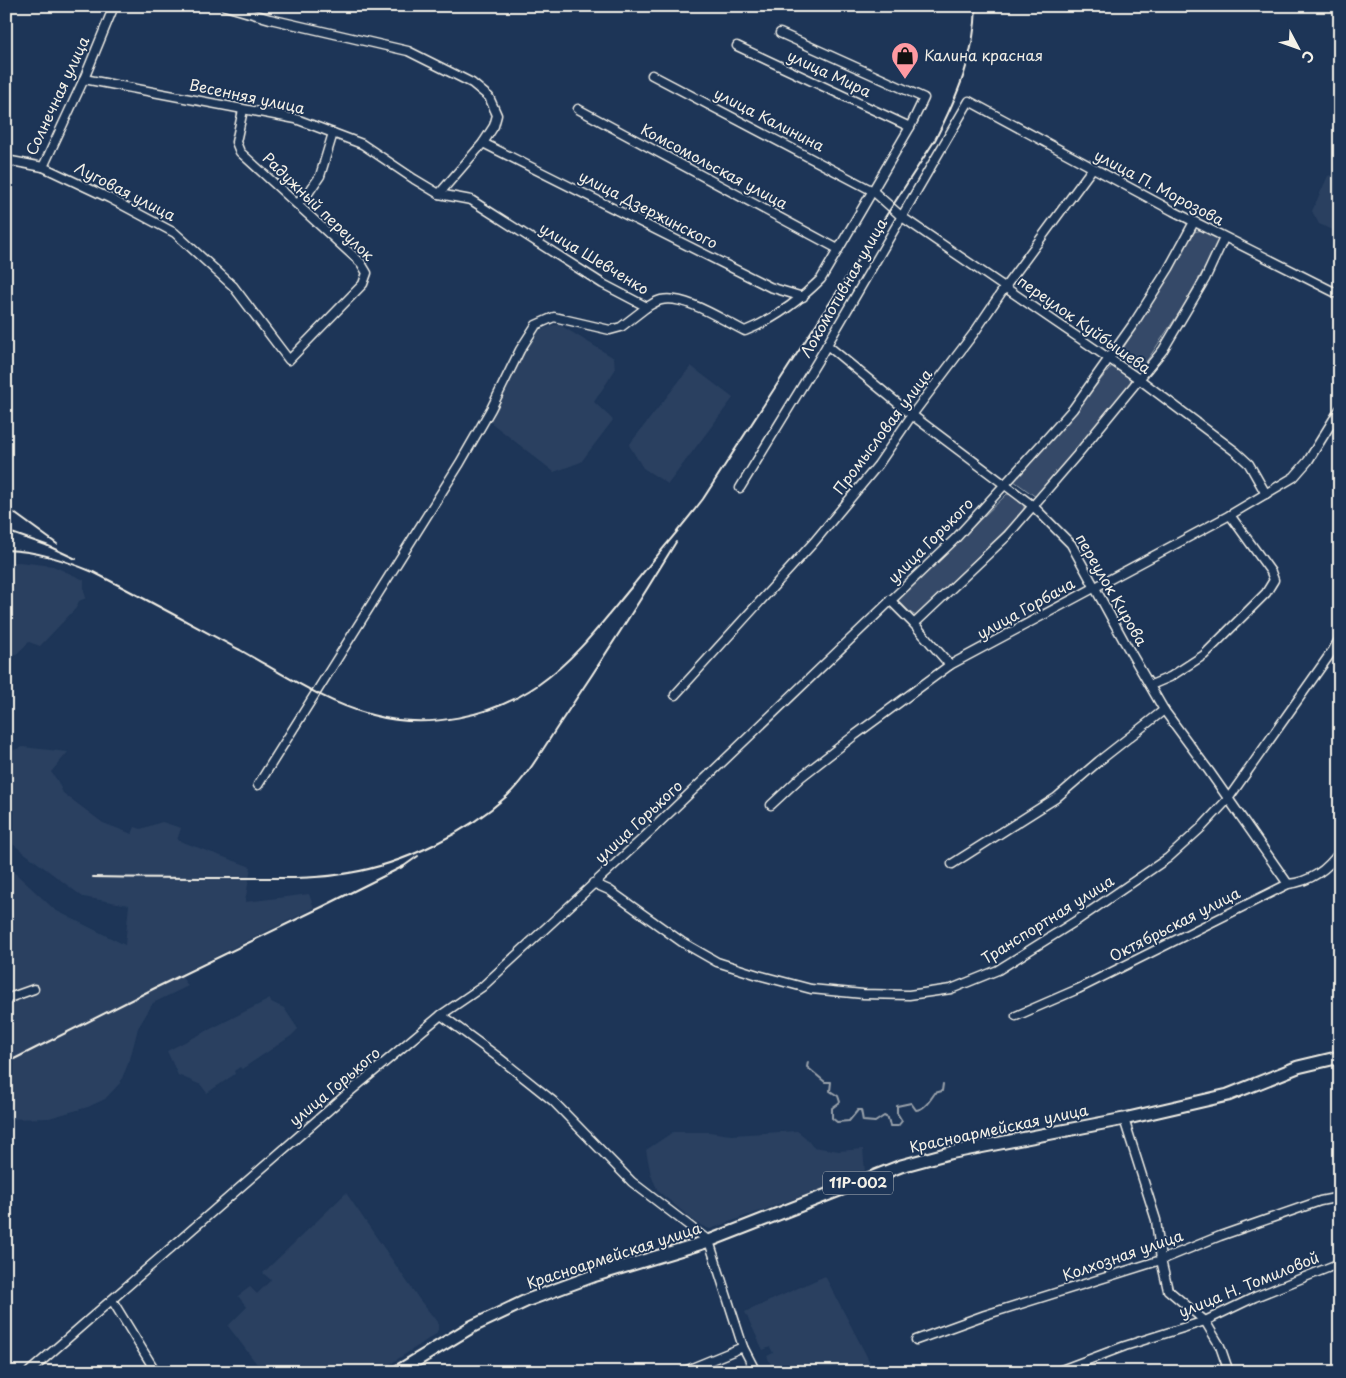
<svg xmlns="http://www.w3.org/2000/svg" width="1346" height="1378" font-family="'Playpen Sans',sans-serif">
  <style>
    .built { fill: #2a4060 }
    .green { fill: #354a67; stroke: #949ea8 }
    .lines { fill: none; stroke-linecap: round; stroke-linejoin: round }
    .stream { stroke: #9aa2ab; stroke-width: 2 }
    .minor-casing { stroke: #f4f1e8; stroke-width: 11 }
    .primary-casing { stroke: #f4f1e8; stroke-width: 15 }
    .minor { stroke: #1d3557; stroke-width: 8 }
    .primary { stroke: #1d3557; stroke-width: 11 }
    .rail { stroke: #f4f1e8; stroke-width: 2 }
    .labels { text-anchor: middle; stroke-width: 4; stroke-linejoin: round; paint-order: stroke }
    .shield { fill: #1d3557; stroke: #b4b9bc; stroke-width: 1 }
    .shield-label { font-size: 14px; font-weight: bold; fill: #f4f1e8 }
    .poi-label { font-size: 15px; fill: #f4f1e8; stroke: #1d3557; text-anchor: start }
    .street-label { font-size: 15px; fill: #f4f1e8; stroke: #1d3557 }
  </style>
  <rect width="100%" height="100%" fill="#1d3557"/>
  <filter id="ink" filterUnits="userSpaceOnUse"><feTurbulence type="fractalNoise" baseFrequency=".02" numOctaves="2"/><feDisplacementMap in="SourceGraphic" scale="10" xChannelSelector="R" yChannelSelector="G"/><feConvolveMatrix kernelMatrix="1 2 1 2 8 2 1 2 1" color-interpolation-filters="sRGB"/></filter>
  <g filter="url(#ink)">
    <g class="built">
      <path d="M 1336,173 L 1338,186 L 1340,187 L 1340,233 L 1319,224 L 1312,211 L 1328,176 Z"/>
      <path d="M 554,325 L 560,325 L 614,358 L 615,370 L 594,402 L 613,420 L 581,462 L 554,472 L 489,421 L 492,413 L 534,332 Z"/>
      <path d="M 691,366 L 733,398 L 668,484 L 643,468 L 629,445 Z"/>
      <path d="M 19,562 L 53,566 L 84,580 L 84,591 L 86,598 L 79,601 L 76,608 L 40,646 L 29,642 L 6,664 L 6,563 Z"/>
      <path d="M 23,747 L 68,752 L 51,772 L 57,780 L 63,793 L 103,823 L 132,834 L 135,827 L 141,829 L 162,822 L 181,828 L 177,840 L 251,867 L 245,902 L 309,894 L 314,908 L 180,974 L 188,986 L 153,1003 L 138,1028 L 130,1059 L 120,1083 L 105,1099 L 88,1107 L 49,1118 L 8,1119 L 6,1118 L 6,868 L 16,874 L 55,910 L 125,945 L 129,905 L 83,897 L 6,839 L 6,756 L 11,751 Z"/>
      <path d="M 270,999 L 271,1002 L 284,1008 L 298,1029 L 291,1036 L 242,1069 L 240,1067 L 234,1071 L 235,1074 L 207,1093 L 201,1085 L 178,1075 L 167,1051 Z"/>
      <path d="M 797,1131 L 805,1137 L 813,1147 L 839,1151 L 863,1149 L 865,1173 L 710,1229 L 702,1226 L 693,1220 L 658,1191 L 651,1175 L 646,1150 L 673,1132 L 709,1132 L 731,1135 Z"/>
      <path d="M 346,1193 L 419,1299 L 434,1318 L 438,1323 L 438,1330 L 436,1334 L 378,1372 L 263,1372 L 228,1326 L 247,1307 L 238,1296 L 250,1287 L 257,1294 L 271,1280 L 263,1273 Z"/>
      <path d="M 825,1276 L 875,1372 L 774,1372 L 767,1356 L 773,1353 L 770,1347 L 763,1350 L 745,1312 Z"/>
    </g>
    <g class="green">
      <path d="M 1202,230 L 1218,238 L 1219,242 L 1183,307 L 1142,368 L 1135,372 L 1119,360 L 1119,355 L 1194,232 Z"/>
      <path d="M 1112,366 L 1116,366 L 1130,376 L 1131,383 L 1036,497 L 1014,481 L 1044,449 Z"/>
      <path d="M 1007,494 C 1015,495 1019,499 1024,505 L 1024,512 L 916,616 L 911,613 L 897,599 Z"/>
    </g>
    <g class="lines">
      <path class="stream" d="M 808,1062 L 807,1067 L 825,1082 L 831,1082 L 830,1091 L 838,1096 L 840,1102 L 832,1108 L 832,1118 L 837,1122 L 849,1121 L 858,1110 L 861,1110 L 863,1121 L 875,1122 L 884,1116 L 888,1118 L 890,1126 L 898,1126 L 902,1121 L 897,1113 L 897,1106 L 911,1103 L 916,1110 C 925,1109 930,1100 935,1093 L 942,1091 L 943,1084"/>
      <defs>
        <g id="minor">
          <path d="M 737,46 L 910,127"/>
          <path d="M 652,75 L 873,191 L 902,217 L 1139,379 L 1236,452 L 1249,464 L 1266,494"/>
          <path d="M 84,79 L 296,119 L 362,144 L 414,179 L 439,194 L 483,143 L 494,126 L 497,115 L 489,97 L 472,83 L 408,51 L 270,19 L 225,6"/>
          <path d="M 578,109 L 838,249"/>
          <path d="M 483,143 L 770,287 L 803,297"/>
          <path d="M 6,160 L 43,167 L 84,79 L 114,6"/>
          <path d="M 43,167 L 109,198 L 175,233 L 233,286 L 289,360 L 363,284 L 367,273 L 361,263 L 240,152 L 236,142 L 243,110"/>
          <path d="M 439,194 L 471,200 L 603,284 L 647,307 C 651,305 656,301 661,300 C 686,295 722,320 745,331 C 775,319 798,302 821,279 L 910,127 L 924,98 L 780,33"/>
          <path d="M 297,204 L 309,192 L 320,176 L 333,133"/>
          <path d="M 827,345 L 912,415 L 1033,506 L 1071,544 L 1124,641 L 1164,710 L 1209,771 L 1288,884"/>
          <path d="M 740,488 L 817,362 L 969,101 L 1173,211 L 1340,295"/>
          <path d="M 890,600 L 914,624 L 950,665"/>
          <path d="M 914,624 L 1007,536 L 1077,455 L 1163,350 L 1205,279 L 1224,238"/>
          <path d="M 1151,685 L 1170,677 L 1204,655 L 1266,593 L 1274,580 L 1271,572 L 1230,515"/>
          <path d="M 675,695 L 814,542 L 878,465 L 912,415 L 974,333 L 1005,287 L 1092,169"/>
          <path d="M 258,785 L 460,463 L 491,409 L 520,350 L 536,325 L 554,317 L 610,330 L 621,327 L 647,307"/>
          <path d="M 771,805 L 801,777 L 855,735 L 950,665 L 1230,515 L 1294,477 L 1308,461 L 1340,409"/>
          <path d="M 952,864 L 1056,798 L 1099,761 L 1164,710"/>
          <path d="M 593,883 L 609,890 L 682,942 L 717,962 L 758,975 L 811,989 L 863,994 L 909,995 L 951,989 L 998,970 L 1079,919 L 1168,858 L 1202,827 L 1228,799 L 1333,650 L 1340,638"/>
          <path d="M 6,999 L 34,989"/>
          <path d="M 441,1015 L 498,1057 L 553,1101 L 632,1182 L 709,1241 L 743,1347 L 756,1372"/>
          <path d="M 1016,1016 L 1078,989 L 1288,884 C 1310,882 1328,869 1340,851"/>
          <path d="M 1124,1119 L 1156,1220 L 1161,1260 L 1168,1290 L 1205,1321 L 1220,1346 L 1229,1372"/>
          <path d="M 112,1300 L 156,1372"/>
          <path d="M 916,1340 L 985,1315 L 1161,1260 L 1220,1236 L 1320,1201 L 1340,1197"/>
          <path d="M 29,1372 L 347,1094 L 441,1015 L 482,987 L 640,841 L 956,538 L 1049,436 L 1073,409 L 1134,323 L 1169,268 L 1194,222"/>
          <path d="M 682,1372 L 743,1347"/>
          <path d="M 1056,1372 L 1125,1346 L 1205,1321 L 1255,1297 L 1340,1263"/>
        </g>
        <path id="primary" d="M 397,1372 L 473,1326 L 528,1300 L 593,1276 L 709,1241 L 901,1166 L 949,1153 L 1124,1119 L 1228,1095 L 1298,1067 L 1340,1057"/>
      </defs>
      <use href="#minor" class="minor-casing"/>
      <use href="#primary" class="primary-casing"/>
      <use href="#minor" class="minor"/>
      <use href="#primary" class="primary"/>
      <g class="rail">
        <path d="M 6,507 L 57,544"/>
        <path d="M 6,531 L 46,545 L 76,559"/>
        <path d="M 6,550 C 37,551 64,560 93,572 C 142,597 191,624 240,650 C 281,673 326,703 372,715 C 427,730 491,717 538,685 C 577,658 604,620 634,584 C 657,555 681,528 703,499 L 935,140 C 957,97 975,56 976,6"/>
        <path d="M 93,877 C 147,878 201,878 255,878 C 286,878 318,879 349,873 C 404,864 466,833 507,796 C 529,775 547,742 564,717 C 603,659 640,601 676,542"/>
        <path d="M 14,1059 L 155,988 L 324,906 L 404,866 L 418,856"/>
      </g>
    </g>
  </g>
  <defs>
    <symbol id="shop-pin" viewBox="-11 -11 22 30"><path d="M0 17L-7.5 6A9.5 9.5 0 1 1 7.5 6Z" fill="#ff9aa2" stroke="#1d3557"/><path d="M-5-2.5h2.3a2.7 3.5 0 0 1 5.4 0H5L5.5 6h-11ZM-1.5-2.5h3a1.5 2.3 0 0 0-3 0Z" fill="#111"/></symbol>
  </defs>
  <g fill-rule="evenodd">
    <use href="#shop-pin" x="889" y="40" width="32" height="43"/>
  </g>
  <g class="labels">
    <rect class="shield" x="823" y="1171.5" width="70" height="23" rx="4"/>
    <g class="shield-label">
      <text x="858" y="1188">11Р-002</text>
    </g>
    <g class="poi-label">
      <text x="924" y="61">Калина красная</text>
    </g>
    <g class="street-label">
      <text transform="translate(829 74) rotate(25)" y="5">улица Мира</text>
      <text transform="translate(58 96) rotate(-65)" y="5">Солнечная улица</text>
      <text transform="translate(247 97) rotate(12)" y="5">Весенняя улица</text>
      <text transform="translate(769 120) rotate(27)" y="5">улица Калинина</text>
      <text transform="translate(714 167) rotate(28)" y="5">Комсомольская улица</text>
      <text transform="translate(1159 188) rotate(28)" y="5">улица П. Морозова</text>
      <text transform="translate(125 192) rotate(27)" y="5">Луговая улица</text>
      <text transform="translate(318 207) rotate(44)" y="5">Радужный переулок</text>
      <text transform="translate(648 210) rotate(27)" y="5">улица Дзержинского</text>
      <text transform="translate(594 259) rotate(31)" y="5">улица Шевченко</text>
      <text transform="translate(844 288) rotate(-60)" y="5">Локомотивная улица</text>
      <text transform="translate(1084 325) rotate(35)" y="5">переулок Куйбышева</text>
      <text transform="translate(883 432) rotate(-53)" y="5">Промысловая улица</text>
      <text transform="translate(931 541) rotate(-45)" y="5">улица Горького</text>
      <text transform="translate(1111 590) rotate(60)" y="5">переулок Кирова</text>
      <text transform="translate(1026 609) rotate(-29)" y="5">улица Горбача</text>
      <text transform="translate(639 822) rotate(-43)" y="5">улица Горького</text>
      <text transform="translate(1048 920) rotate(-32)" y="5">Транспортная улица</text>
      <text transform="translate(1175 925) rotate(-27)" y="5">Октябрьская улица</text>
      <text transform="translate(335 1087) rotate(-40)" y="5">улица Горького</text>
      <text transform="translate(999 1129) rotate(-12)" y="5">Красноармейская улица</text>
      <text transform="translate(614 1256) rotate(-18)" y="5">Красноармейская улица</text>
      <text transform="translate(1123 1256) rotate(-19)" y="5">Колхозная улица</text>
      <text transform="translate(1249 1285) rotate(-22)" y="5">улица Н. Томиловой</text>
    </g>
  </g>
  <rect width="1346" height="1378" fill="none" stroke="#1d3557" stroke-width="25"/>
  <rect x="12" y="12" width="1321" height="1353" fill="none" stroke="#f4f1e8" stroke-width="2" filter="url(#ink)"/>
  <g transform="translate(1298 48) rotate(131)" stroke="#1d3557" stroke-width="4" paint-order="stroke">
  <path d="M0-4L9 19L0 12L-9 19Z" fill="#f4f1e8"/>
  <text y="-8" font-size="14" font-weight="bold" text-anchor="middle" fill="#f4f1e8">С</text>
  </g>
</svg>
